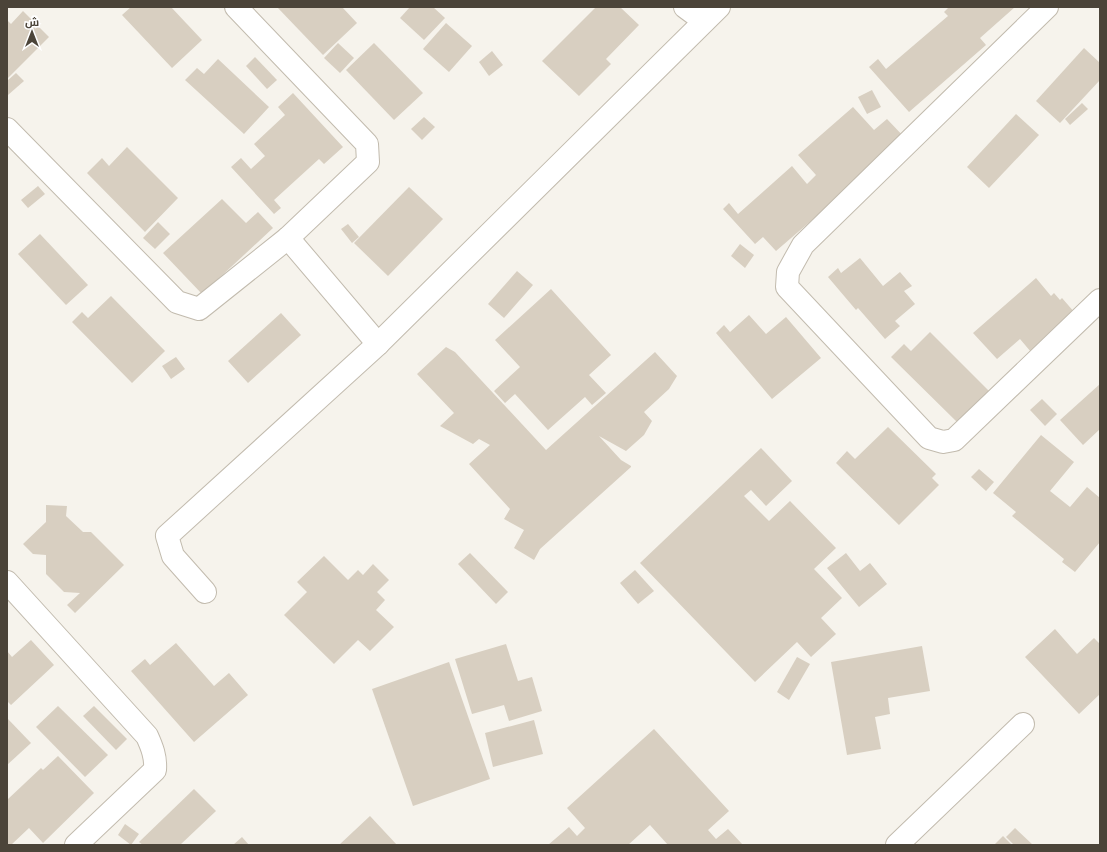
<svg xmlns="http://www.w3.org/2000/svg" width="1107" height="852" font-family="'Fira Sans Condensed',Cairo,sans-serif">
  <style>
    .building { fill: #d8cfc1 }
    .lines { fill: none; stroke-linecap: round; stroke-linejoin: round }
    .street-casing { stroke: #c2bbae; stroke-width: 24 }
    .street { stroke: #fff; stroke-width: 22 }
  </style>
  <rect width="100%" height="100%" fill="#f6f3ec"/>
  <g class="building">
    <path d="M 131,7 L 171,7 L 202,40 L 172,68 L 122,15 Z"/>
    <path d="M 277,7 L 342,7 L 357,23 L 323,55 Z"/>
    <path d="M 410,7 L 433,7 L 445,18 L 424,40 L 400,18 Z"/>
    <path d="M 596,7 L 620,7 L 639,25 L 606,59 L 611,64 L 579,96 L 542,61 Z"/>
    <path d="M 949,7 L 1015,7 L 980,38 L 986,45 L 909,112 L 869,67 L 878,59 L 886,69 L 948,16 L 944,12 Z"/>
    <path d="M 23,11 L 49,37 L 7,79 L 7,20 L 11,24 Z"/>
    <path d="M 446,23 L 472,46 L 449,72 L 423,49 Z"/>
    <path d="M 338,43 L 354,58 L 340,73 L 324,58 Z"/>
    <path d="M 374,43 L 423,93 L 394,120 L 346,70 Z"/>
    <path d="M 1084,48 L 1100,63 L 1100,80 L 1060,123 L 1036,101 Z"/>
    <path d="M 492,51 L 503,65 L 489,76 L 479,62 Z"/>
    <path d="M 255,57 L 277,80 L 267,89 L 246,66 Z"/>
    <path d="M 218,59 L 269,107 L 244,134 L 185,80 L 197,68 L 204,74 Z"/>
    <path d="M 16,73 L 24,81 L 8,95 L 7,81 Z"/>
    <path d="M 872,90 L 881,107 L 867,114 L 858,97 Z"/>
    <path d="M 293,93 L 343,147 L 324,164 L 319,159 L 274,200 L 281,208 L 274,214 L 231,167 L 241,158 L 251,169 L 265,156 L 254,144 L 285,115 L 278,107 Z"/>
    <path d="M 1082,103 L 1088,109 L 1070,125 L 1065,119 Z"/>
    <path d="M 853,107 L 874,130 L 887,119 L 906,139 L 776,251 L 763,237 L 755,244 L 723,209 L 729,203 L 738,214 L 792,166 L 807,184 L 816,175 L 798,155 Z"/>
    <path d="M 1016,114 L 1039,135 L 989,188 L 967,167 Z"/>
    <path d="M 424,117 L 435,127 L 422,140 L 411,129 Z"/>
    <path d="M 127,147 L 178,198 L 145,232 L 87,173 L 102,158 L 109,166 Z"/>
    <path d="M 38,186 L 45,194 L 28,208 L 21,200 Z"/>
    <path d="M 409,187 L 443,219 L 388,276 L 354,243 Z"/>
    <path d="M 222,199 L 246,223 L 258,212 L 273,228 L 202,294 L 163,253 Z"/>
    <path d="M 158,222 L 170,234 L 155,249 L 143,238 Z"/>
    <path d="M 348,224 L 359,237 L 352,243 L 341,229 Z"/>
    <path d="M 40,234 L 88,285 L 66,305 L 18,254 Z"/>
    <path d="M 740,244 L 754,255 L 745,268 L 731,256 Z"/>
    <path d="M 860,258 L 883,286 L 900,272 L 912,286 L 904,291 L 915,304 L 895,321 L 900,326 L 885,339 L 858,308 L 856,310 L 828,277 L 838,268 L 841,273 Z"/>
    <path d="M 517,271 L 533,285 L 504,318 L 488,304 Z"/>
    <path d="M 1036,278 L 1051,296 L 1054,293 L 1060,300 L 1062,298 L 1075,313 L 1031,352 L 1020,339 L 997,359 L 973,333 Z"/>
    <path d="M 551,289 L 611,355 L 589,375 L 606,393 L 592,405 L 585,397 L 548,430 L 515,394 L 505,403 L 494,391 L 520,367 L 495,340 Z"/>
    <path d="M 111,296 L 165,351 L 132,383 L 72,322 L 82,312 L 88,318 Z"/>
    <path d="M 281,313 L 301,335 L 248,383 L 228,361 Z"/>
    <path d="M 749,315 L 766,334 L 786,317 L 821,358 L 772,399 L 716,333 L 724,325 L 730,332 Z"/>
    <path d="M 930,332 L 990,392 L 958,423 L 891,357 L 904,344 L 911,351 Z"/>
    <path d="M 446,347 L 455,352 L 546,450 L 655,352 L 677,376 L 669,389 L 644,412 L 652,421 L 644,435 L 626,451 L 599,436 L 621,460 L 631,466 L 631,467 L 540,549 L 534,560 L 514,548 L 524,530 L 504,519 L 510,509 L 469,464 L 490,445 L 479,439 L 473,444 L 440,426 L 454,413 L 417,374 Z"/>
    <path d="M 176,357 L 185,369 L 171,379 L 162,366 Z"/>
    <path d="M 1100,384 L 1100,429 L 1083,445 L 1060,420 Z"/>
    <path d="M 1042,399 L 1057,414 L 1045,426 L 1030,410 Z"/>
    <path d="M 888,427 L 936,474 L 932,478 L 939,485 L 899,525 L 836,463 L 847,451 L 855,459 Z"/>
    <path d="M 1041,435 L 1074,462 L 1050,491 L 1070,507 L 1087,487 L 1100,498 L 1100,542 L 1075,572 L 1062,562 L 1064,559 L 1012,516 L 1016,512 L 993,493 Z"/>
    <path d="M 761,448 L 792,481 L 766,506 L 751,490 L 744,496 L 769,521 L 790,501 L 836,548 L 814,569 L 842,598 L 821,618 L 836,634 L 811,657 L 797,642 L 755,682 L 640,563 Z"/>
    <path d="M 979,469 L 994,482 L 986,491 L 971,477 Z"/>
    <path d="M 46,505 L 67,506 L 66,516 L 83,532 L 91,532 L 124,565 L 75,613 L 67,605 L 80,593 L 64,592 L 46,574 L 46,555 L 33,554 L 23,544 L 46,522 Z"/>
    <path d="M 470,553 L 508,592 L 496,604 L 458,564 Z"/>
    <path d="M 846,553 L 860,571 L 870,563 L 887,584 L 859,607 L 827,568 Z"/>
    <path d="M 324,556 L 348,580 L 358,570 L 363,575 L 373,564 L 389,580 L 377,592 L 385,600 L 376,610 L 394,627 L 370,651 L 358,640 L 334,664 L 284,615 L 307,592 L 297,582 Z"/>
    <path d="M 635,570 L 654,591 L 638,604 L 620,583 Z"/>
    <path d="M 1055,629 L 1077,654 L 1094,638 L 1100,644 L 1100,694 L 1079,714 L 1025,657 Z"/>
    <path d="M 31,640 L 54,665 L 11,705 L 7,701 L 7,651 L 12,657 Z"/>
    <path d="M 176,643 L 214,686 L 229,673 L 248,695 L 194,742 L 131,671 L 145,659 L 150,665 Z"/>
    <path d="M 506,644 L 518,681 L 532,677 L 542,711 L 509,721 L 504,705 L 472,714 L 455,659 Z"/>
    <path d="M 922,646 L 930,691 L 888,698 L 890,714 L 875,717 L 881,749 L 847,755 L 831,662 Z"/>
    <path d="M 797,657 L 810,664 L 789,700 L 777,692 Z"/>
    <path d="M 449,662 L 490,779 L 413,806 L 372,689 Z"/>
    <path d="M 58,706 L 108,755 L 85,777 L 36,727 Z"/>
    <path d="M 94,706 L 127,739 L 116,750 L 83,716 Z"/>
    <path d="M 7,718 L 31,743 L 7,765 Z"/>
    <path d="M 534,720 L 543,754 L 493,767 L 485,733 Z"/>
    <path d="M 654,729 L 729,811 L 708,830 L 716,839 L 728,829 L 743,845 L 668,845 L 650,825 L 628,845 L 548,845 L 569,827 L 577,836 L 585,828 L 567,808 Z"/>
    <path d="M 58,756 L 94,793 L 43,843 L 29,828 L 11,845 L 7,845 L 7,800 L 41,768 L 43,770 Z"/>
    <path d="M 194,789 L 216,811 L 180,845 L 143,845 L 139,842 Z"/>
    <path d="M 370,816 L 397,845 L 339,845 Z"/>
    <path d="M 125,824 L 139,834 L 131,845 L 118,835 Z"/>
    <path d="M 1015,828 L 1033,845 L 1014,845 L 1006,837 Z"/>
    <path d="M 1003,836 L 1012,845 L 994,845 Z"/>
    <path d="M 242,837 L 249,845 L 233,845 Z"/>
  </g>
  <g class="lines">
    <defs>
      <g id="street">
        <path d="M 685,7 L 704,21"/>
        <path d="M 1047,7 L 803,245 L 788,272 L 787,287 L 929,438 L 943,442 L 954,440 L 1100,300"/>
        <path d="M 7,129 L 177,302 L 199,309 L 288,238 L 368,162 L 367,144 L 236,7"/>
        <path d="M 288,238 L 378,344"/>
        <path d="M 7,582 L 147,736 C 152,747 156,757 155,770 L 76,845"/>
        <path d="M 205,592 L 173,556 L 167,536 L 378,344 L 719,7"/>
        <path d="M 897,845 L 1023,724"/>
      </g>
    </defs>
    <use href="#street" class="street-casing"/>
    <use href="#street" class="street"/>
  </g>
  <rect width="1107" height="852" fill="none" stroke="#4b4439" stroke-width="16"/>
  <g transform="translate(32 32)" stroke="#ffffff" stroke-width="3" paint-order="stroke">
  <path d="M0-3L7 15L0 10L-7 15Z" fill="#4b4439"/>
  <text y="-6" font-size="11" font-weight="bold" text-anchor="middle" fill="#4b4439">ش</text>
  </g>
</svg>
